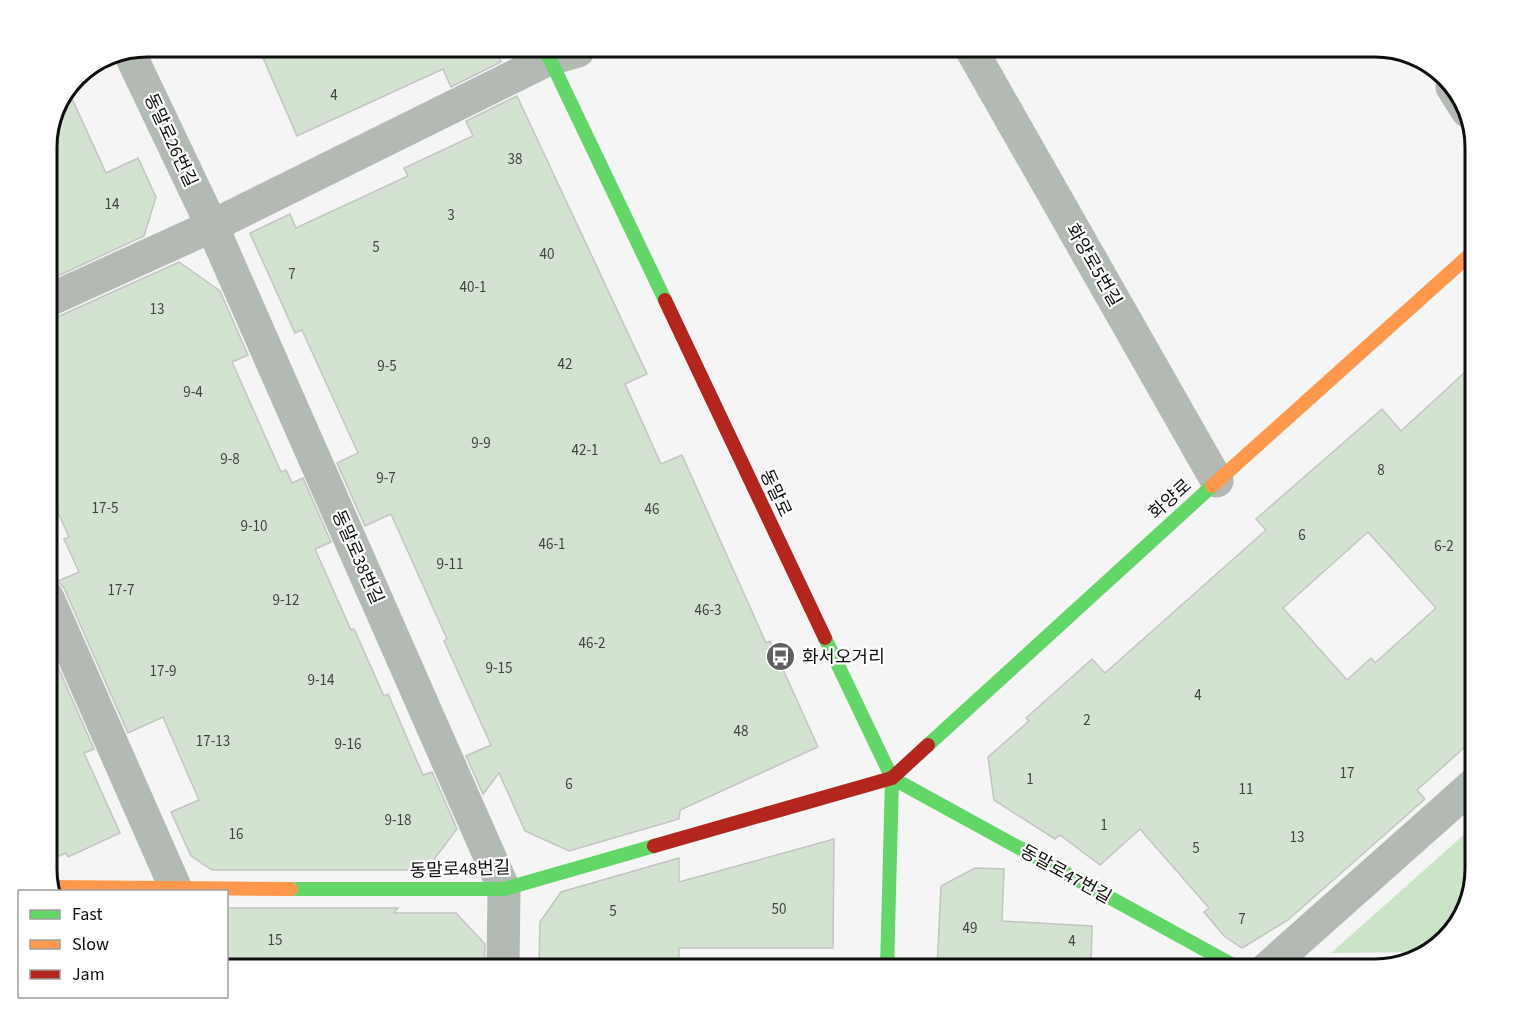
<svg xmlns="http://www.w3.org/2000/svg" width="1522" height="1016" font-family="'Source Sans 3','Noto Sans KR',sans-serif">
  <style>
    .green { fill: #cbe3c7 }
    .building { fill: #d4e2d2; stroke: #c3c4c3; stroke-width: 1.5; fill-rule: evenodd }
    .lines { fill: none; stroke-linecap: round; stroke-linejoin: round }
    .street { stroke: #b3bab3; stroke-width: 33 }
    .fast { stroke: #63d668; stroke-width: 14 }
    .slow { stroke: #ff974d; stroke-width: 14 }
    .jam { stroke: #b3261e; stroke-width: 14 }
    .labels { text-anchor: middle; stroke-width: 4.5; stroke-linejoin: round; paint-order: stroke }
    .number-label { font-size: 15px; fill: #3f433e }
    .street-label { font-size: 18px; fill: #0d0e0d; stroke: #fff }
    .poi-label { font-size: 18px; fill: #0d0e0d; stroke: #fff; text-anchor: start }
    .rim { fill: none; stroke: #0d0e0d; stroke-width: 3 }
  </style>
  <rect width="100%" height="100%" fill="#f4f5f4"/>
  <path class="green" d="M 1475,825 L 1475,869 L 1458,925 L 1427,952 L 1331,953 Z"/>
  <g class="building">
    <path d="M 435,52 L 497,52 L 501,62 L 451,87 L 443,69 L 297,136 L 261,53 Z"/>
    <path d="M 69,92 L 106,173 L 138,158 L 156,197 L 144,236 L 47,281 L 47,141 Z"/>
    <path d="M 517,96 L 647,374 L 625,384 L 661,464 L 682,455 L 766,643 L 770,641 L 818,747 L 680,810 L 679,819 L 569,851 L 525,831 L 499,773 L 483,794 L 466,756 L 491,745 L 444,641 L 447,639 L 391,514 L 365,526 L 337,463 L 358,453 L 302,330 L 295,333 L 250,233 L 290,214 L 296,228 L 408,176 L 404,168 L 473,136 L 466,121 Z"/>
    <path d="M 179,262 L 220,291 L 248,355 L 232,362 L 281,472 L 286,470 L 292,483 L 303,478 L 331,542 L 315,549 L 351,630 L 354,629 L 384,696 L 388,694 L 423,775 L 432,772 L 457,829 L 426,870 L 212,870 L 191,856 L 171,812 L 199,800 L 163,717 L 128,733 L 64,588 L 58,581 L 79,572 L 64,539 L 69,537 L 47,488 L 47,319 L 55,318 Z"/>
    <path d="M 1475,363 L 1475,738 L 1417,790 L 1425,799 L 1288,920 L 1242,948 L 1224,936 L 1204,912 L 1209,908 L 1140,829 L 1100,865 L 1060,835 L 1055,839 L 994,800 L 988,757 L 1029,721 L 1026,718 L 1092,659 L 1105,673 L 1266,530 L 1256,519 L 1382,409 L 1401,431 ZM 1368,532 L 1436,608 L 1375,663 L 1371,658 L 1347,680 L 1283,608 Z"/>
    <path d="M 47,642 L 94,749 L 84,753 L 120,833 L 68,857 L 66,853 L 47,861 Z"/>
    <path d="M 834,839 L 833,948 L 679,948 L 679,969 L 539,969 L 540,922 L 561,892 L 679,858 L 679,882 Z"/>
    <path d="M 975,868 L 1004,869 L 1002,921 L 1092,926 L 1091,969 L 937,969 L 941,886 Z"/>
    <path d="M 226,908 L 398,908 L 394,913 L 456,913 L 485,944 L 484,969 L 226,969 Z"/>
  </g>
  <g class="lines">
    <g class="street">
      <path d="M 971,49 L 1217,481"/>
      <path d="M 130,54 L 212,226 L 504,889 L 503,969"/>
      <path d="M 1452,87 L 1467,111"/>
      <path d="M 47,301 L 212,226 L 549,59 L 578,51"/>
      <path d="M 47,596 L 176,889"/>
      <path d="M 1266,969 L 1475,783"/>
    </g>
    <g class="fast">
      <path d="M 546,51 L 665,300"/>
      <path d="M 825,638 L 892,778 L 887,969"/>
      <path d="M 928,745 L 1212,486"/>
      <path d="M 892,778 L 1240,969"/>
      <path d="M 291,889 L 504,889 L 654,846"/>
    </g>
    <g class="slow">
      <path d="M 1212,486 L 1475,250"/>
      <path d="M 50,887 L 291,889"/>
    </g>
    <g class="jam">
      <path d="M 665,300 L 825,638"/>
      <path d="M 654,846 L 892,778 L 928,745"/>
    </g>
  </g>
  <defs>
    <symbol id="bus-disc" viewBox="-11 -11 22 22"><circle r="9.5" fill="#5e5f5e" stroke="#fff"/><path d="M-5-6H5V4H4V6H2V4H-2V6H-4V4H-5ZM-3.5-4V0h7V-4ZM-3.5 1.2v1.5H-2V1.2ZM2 1.2v1.5H3.5V1.2Z" fill="#fff"/></symbol>
  </defs>
  <g fill-rule="evenodd">
    <use href="#bus-disc" x="764" y="640" width="33" height="33"/>
  </g>
  <g class="labels">
    <g class="number-label">
      <text x="334" y="100">4</text>
      <text x="515" y="164">38</text>
      <text x="112" y="209">14</text>
      <text x="451" y="220">3</text>
      <text x="376" y="252">5</text>
      <text x="547" y="259">40</text>
      <text x="292" y="279">7</text>
      <text x="473" y="292">40-1</text>
      <text x="157" y="314">13</text>
      <text x="565" y="369">42</text>
      <text x="387" y="371">9-5</text>
      <text x="193" y="397">9-4</text>
      <text x="481" y="448">9-9</text>
      <text x="585" y="455">42-1</text>
      <text x="230" y="464">9-8</text>
      <text x="1381" y="475">8</text>
      <text x="386" y="483">9-7</text>
      <text x="105" y="513">17-5</text>
      <text x="652" y="514">46</text>
      <text x="254" y="531">9-10</text>
      <text x="1302" y="540">6</text>
      <text x="552" y="549">46-1</text>
      <text x="1444" y="551">6-2</text>
      <text x="450" y="569">9-11</text>
      <text x="121" y="595">17-7</text>
      <text x="286" y="605">9-12</text>
      <text x="708" y="615">46-3</text>
      <text x="592" y="648">46-2</text>
      <text x="499" y="673">9-15</text>
      <text x="163" y="676">17-9</text>
      <text x="321" y="685">9-14</text>
      <text x="1198" y="700">4</text>
      <text x="1087" y="725">2</text>
      <text x="741" y="736">48</text>
      <text x="213" y="746">17-13</text>
      <text x="348" y="749">9-16</text>
      <text x="1347" y="778">17</text>
      <text x="1030" y="784">1</text>
      <text x="569" y="789">6</text>
      <text x="1246" y="794">11</text>
      <text x="398" y="825">9-18</text>
      <text x="1104" y="830">1</text>
      <text x="236" y="839">16</text>
      <text x="1297" y="842">13</text>
      <text x="1196" y="853">5</text>
      <text x="779" y="914">50</text>
      <text x="613" y="916">5</text>
      <text x="1242" y="924">7</text>
      <text x="970" y="933">49</text>
      <text x="275" y="945">15</text>
      <text x="1072" y="946">4</text>
    </g>
    <g class="street-label">
      <text transform="translate(171 140) rotate(65)" y="6">동말로26번길</text>
      <text transform="translate(1094 265) rotate(60)" y="6">화양로5번길</text>
      <text transform="translate(776 493) rotate(65)" y="6">동말로</text>
      <text transform="translate(1170 499) rotate(-42)" y="6">화양로</text>
      <text transform="translate(358 557) rotate(66)" y="6">동말로38번길</text>
      <text transform="translate(460 869) rotate(-2)" y="6">동말로48번길</text>
      <text transform="translate(1066 874) rotate(29)" y="6">동말로47번길</text>
    </g>
    <g class="poi-label">
      <text x="802" y="663">화서오거리</text>
    </g>
  </g>
  <path d="M0 0H1522V1016H0ZM147 57H1375A90 90 0 0 1 1465 147V869A90 90 0 0 1 1375 959H147A90 90 0 0 1 57 869V147A90 90 0 0 1 147 57Z" fill="#fff" fill-rule="evenodd"/>
  <path class="rim" d="M147 57H1375A90 90 0 0 1 1465 147V869A90 90 0 0 1 1375 959H147A90 90 0 0 1 57 869V147A90 90 0 0 1 147 57Z"/>
  <rect x="18" y="890" width="210" height="108" fill="#ffffff" stroke="#9e9f9e" stroke-width="1.5"/>
  <rect x="30" y="910" width="30" height="9" fill="#63d668" stroke="#9e9f9e" stroke-width="1.5"/>
  <text x="72" y="920" font-size="18" fill="#0d0e0d">Fast</text>
  <rect x="30" y="940" width="30" height="9" fill="#ff974d" stroke="#9e9f9e" stroke-width="1.5"/>
  <text x="72" y="950" font-size="18" fill="#0d0e0d">Slow</text>
  <rect x="30" y="970" width="30" height="9" fill="#b3261e" stroke="#9e9f9e" stroke-width="1.5"/>
  <text x="72" y="980" font-size="18" fill="#0d0e0d">Jam</text>
</svg>
